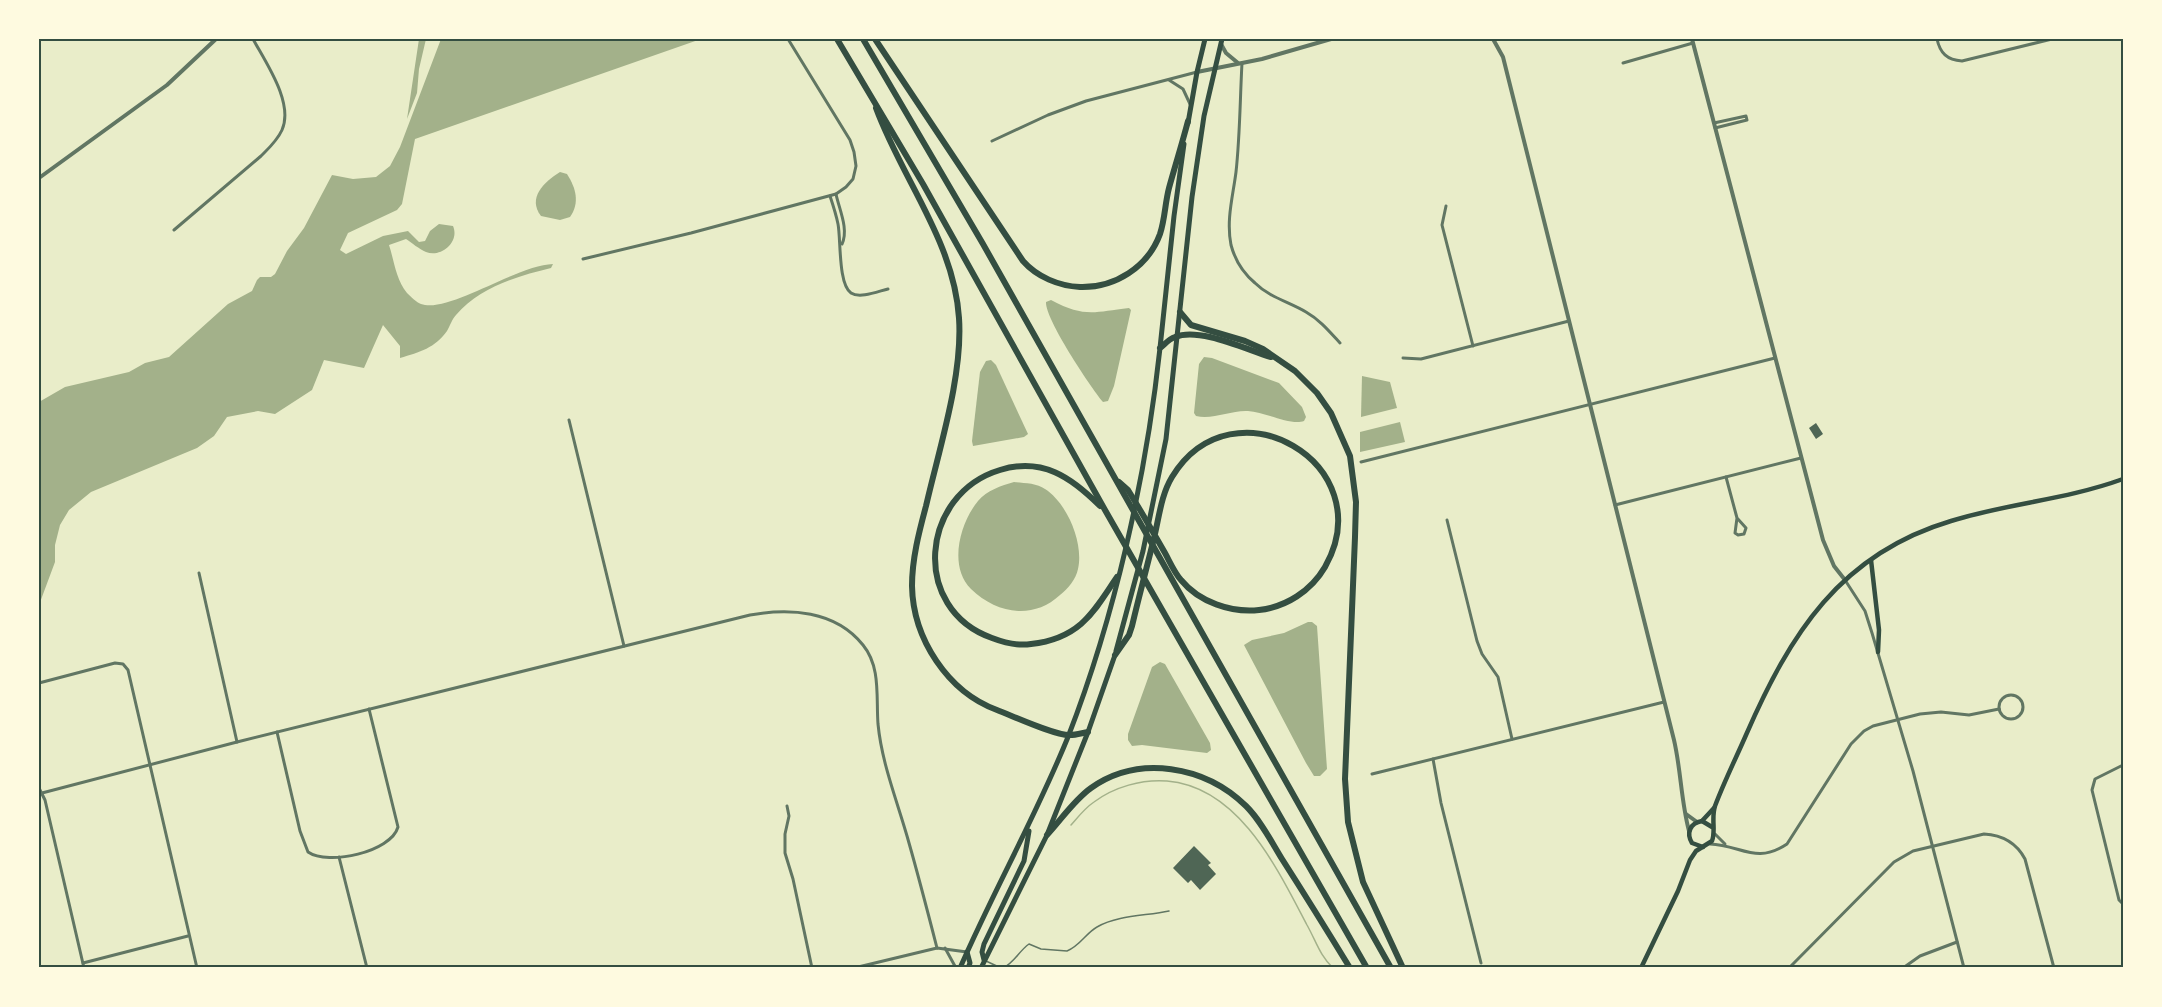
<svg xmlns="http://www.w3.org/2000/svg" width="2162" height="1007" font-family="'DM Sans',sans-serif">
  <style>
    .water { fill: #a3b18a }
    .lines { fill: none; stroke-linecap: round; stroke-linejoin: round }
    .stream { stroke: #a3b18a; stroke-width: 1.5 }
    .building { fill: #4f6655 }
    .service { stroke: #617663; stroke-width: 1.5 }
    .minor { stroke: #617663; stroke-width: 3 }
    .tertiary { stroke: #617663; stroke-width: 4 }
    .secondary { stroke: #344e41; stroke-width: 4.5 }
    .primary { stroke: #344e41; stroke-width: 5 }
    .trunk { stroke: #344e41; stroke-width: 5 }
    .motorway { stroke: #344e41; stroke-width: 6 }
    .neatline { fill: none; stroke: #344e41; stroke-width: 2 }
  </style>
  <rect width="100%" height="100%" fill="#e9edc9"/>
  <g class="water">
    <path d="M 419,39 L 426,39 L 419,69 L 417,93 L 407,119 Z"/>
    <path d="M 441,39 L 701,39 L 415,139 L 402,204 L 397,210 L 348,233 L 340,250 L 346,254 L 383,236 L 408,231 L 419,242 L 425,241 L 430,231 L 439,224 L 453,226 C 460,242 441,258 426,252 C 419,249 412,243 406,239 L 389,245 C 394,260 396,280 407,293 C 410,296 417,303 421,304 C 448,314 517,265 553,264 L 551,268 C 518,276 480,287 456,315 C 452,319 450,326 447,331 C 435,348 420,352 400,358 L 400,346 L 383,325 L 364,368 L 324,360 L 312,390 L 275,414 L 258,411 L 227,417 L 214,436 L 197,448 L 91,492 L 69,510 L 60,525 L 55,545 L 55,562 L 39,605 L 39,402 L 65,387 L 129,372 L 145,363 L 169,357 L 228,304 L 252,291 L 257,280 L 260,277 L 271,277 L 275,274 L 287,251 L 304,228 L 332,175 L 353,179 L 376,177 L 390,166 L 400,147 Z"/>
    <path d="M 560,172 L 567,174 C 576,188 580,203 570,217 L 560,220 L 541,216 C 527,198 544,182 560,172 Z"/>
    <path d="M 1051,300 C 1085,318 1094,312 1129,308 L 1131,310 L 1114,386 L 1108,401 L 1103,402 C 1090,386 1045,319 1046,302 Z"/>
    <path d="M 1204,357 L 1212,358 L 1279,383 L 1302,407 L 1306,417 L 1304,421 C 1291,426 1265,412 1248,411 C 1231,410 1213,420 1196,416 L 1194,413 L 1199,364 Z"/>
    <path d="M 991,360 L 996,365 L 1028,434 L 1024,437 L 973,446 L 972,441 L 980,372 L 986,361 Z"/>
    <path d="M 1362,376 L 1390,382 L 1397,408 L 1361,417 Z"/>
    <path d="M 1400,422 L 1405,442 L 1360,452 L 1360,432 Z"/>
    <path d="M 1014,482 C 1024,483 1037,483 1045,489 C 1067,503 1084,543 1078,569 C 1076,579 1068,589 1060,595 C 1033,620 997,614 971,589 C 948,566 960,523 978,501 C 987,490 1001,486 1014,482 Z"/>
    <path d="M 1308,622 L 1312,622 L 1317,626 L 1327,769 L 1320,776 L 1314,776 L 1306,763 L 1244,645 L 1252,640 L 1284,633 Z"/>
    <path d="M 1160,662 L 1165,664 L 1210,743 L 1211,750 L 1207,753 L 1142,745 L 1132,746 L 1128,740 L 1128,734 L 1152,667 Z"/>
  </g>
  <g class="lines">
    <path class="stream" d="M 1071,825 C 1078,817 1085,808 1094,802 C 1114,787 1142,779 1167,781 C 1239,787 1277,868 1307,925 C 1316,941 1320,956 1333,968"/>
  </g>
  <g class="building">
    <path d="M 1816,423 L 1823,434 L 1816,439 L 1809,428 Z"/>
    <path d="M 1194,846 L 1211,863 L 1208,865 L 1216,874 L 1200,890 L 1191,880 L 1188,883 L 1173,868 Z"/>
  </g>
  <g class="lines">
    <g class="service">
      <path d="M 986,961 L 1001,968"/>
      <path d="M 1003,968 C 1014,963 1019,951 1029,944 L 1041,949 L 1067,951 C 1080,946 1086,933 1097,927 C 1118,915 1146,916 1169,911"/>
    </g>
    <g class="minor">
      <path d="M 1937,39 C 1940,53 1947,60 1962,61 L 2052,39"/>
      <path d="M 1242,63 C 1240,99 1240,136 1236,172 C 1233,196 1226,220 1231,245 C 1235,260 1243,273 1255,283 C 1269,297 1289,302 1306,312 C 1320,320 1329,331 1340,343"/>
      <path d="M 1623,63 L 1693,43"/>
      <path d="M 1169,80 L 1183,89 L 1190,104"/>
      <path d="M 1714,123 L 1746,116 L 1747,120 L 1715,128"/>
      <path d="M 992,141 L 1048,115 L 1086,101 L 1197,72"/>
      <path d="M 836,194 C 839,209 849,229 842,244"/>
      <path d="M 830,196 C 833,205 836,214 838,224 C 841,239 838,284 851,293 C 860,299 879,291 888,289"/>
      <path d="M 1446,206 L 1442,225 L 1473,346"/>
      <path d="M 174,230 L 261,156 C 269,148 277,141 282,130 C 294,103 266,63 253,39"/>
      <path d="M 583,259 L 691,233 L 836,194 L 846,187 L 853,179 L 856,166 L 854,152 L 850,140 L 788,39"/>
      <path d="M 1403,358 L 1421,359 L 1569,321"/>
      <path d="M 569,420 L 624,646"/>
      <path d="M 1361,462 L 1775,358"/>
      <path d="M 1726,477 L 1737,518 L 1746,528 L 1744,534 L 1738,535 L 1735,533 L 1737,518"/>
      <path d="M 1615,505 L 1801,458"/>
      <path d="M 1447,520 L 1477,641 L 1482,654 L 1498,677 L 1512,739"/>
      <path d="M 199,573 L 237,742"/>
      <path d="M 1845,580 L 1865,611 L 1872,633 L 1913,771 L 1964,968"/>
      <path d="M 39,683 L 115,663 L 123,664 L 128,670 L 197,968"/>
      <circle cx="2011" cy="707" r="12"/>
      <path d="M 277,732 L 300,831 L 308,852 C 328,866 391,852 398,827 L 369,709"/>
      <path d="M 1433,759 L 1441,803 L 1481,963"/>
      <path d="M 2123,765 L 2095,779 L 2092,790 L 2119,900 L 2123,904"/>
      <path d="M 1372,774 L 1664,702"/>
      <path d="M 39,788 L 45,800 L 84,968"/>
      <path d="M 42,793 L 237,742 L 750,615 C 789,608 835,610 863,645 C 881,667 876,697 878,724 C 882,765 898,803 909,843 C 919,878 928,913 937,948"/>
      <path d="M 787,806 L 789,816 L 785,834 L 785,853 L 793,879 L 812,968"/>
      <path d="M 1715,834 L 1725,844"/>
      <path d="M 1710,844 C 1741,845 1756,865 1787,844 L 1851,744 L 1864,731 L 1873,726 L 1920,714 L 1941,712 L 1969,715 L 1999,709"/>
      <path d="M 339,857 L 367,968"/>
      <path d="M 945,948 L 956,968"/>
      <path d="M 83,963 L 188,936"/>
      <path d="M 854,968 L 937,948 L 967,952"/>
      <path d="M 1789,968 L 1894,862 L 1913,851 L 1984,834 C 2002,835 2016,842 2025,859 L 2054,968"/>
      <path d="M 1903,968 L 1920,956 L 1957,942"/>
    </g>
    <g class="tertiary">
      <path d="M 1493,39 L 1503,57 L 1674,740 C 1681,770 1681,801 1689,831"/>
      <path d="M 1692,39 L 1823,540 L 1834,566 L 1845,580"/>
      <path d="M 1221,44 L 1226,53 L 1238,63"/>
      <path d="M 1197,72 L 1262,59 L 1331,39"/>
      <path d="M 39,178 L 167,85 L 216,39"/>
      <path d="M 1686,814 L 1697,822"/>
    </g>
    <g class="secondary">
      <path d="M 1871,560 L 1879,630 L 1878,652"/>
      <path d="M 1702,821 L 1714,808"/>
      <path d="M 1703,847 L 1692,843 C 1686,833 1690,823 1702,821 L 1712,827"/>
      <path d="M 1641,968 L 1678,891 L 1690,860 L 1696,851 L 1712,841 C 1716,831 1711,818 1715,806 C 1724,782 1736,758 1746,735 C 1790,634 1840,554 1951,521 C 2009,503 2065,500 2123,479"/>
    </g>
    <g class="primary">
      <path d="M 1188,123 L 1197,72 L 1205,39"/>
      <path d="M 1160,348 L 1174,216 L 1184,144"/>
      <path d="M 1116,651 L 1143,551 L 1166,439 L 1192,197 L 1204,116 L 1222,39"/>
    </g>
    <g class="trunk">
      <path d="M 967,952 L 970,963 L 968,968"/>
      <path d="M 984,960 L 982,952 L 984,944 L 1024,861 L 1029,831"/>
      <path d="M 960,968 C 994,890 1036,816 1068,737 C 1115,616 1146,477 1160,348"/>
      <path d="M 981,968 L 1047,835 L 1088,732 L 1115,655"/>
    </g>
    <g class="motorway">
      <path d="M 837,39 L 923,184 L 1105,510 L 1367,968"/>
      <path d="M 863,39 L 983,244 L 1391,968"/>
      <path d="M 875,39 L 1023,261 C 1037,277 1059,286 1080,287 C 1115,288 1148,267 1160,234 C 1165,219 1165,203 1169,188 C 1175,166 1182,144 1188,121"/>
      <path d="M 876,108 C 902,179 954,241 959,318 C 963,376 939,449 926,506 C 919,532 912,559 912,586 C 913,639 948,692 997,710 C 1013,716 1056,736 1070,735 C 1076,735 1082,733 1088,732"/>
      <path d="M 1180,312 L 1191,325 L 1245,341 L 1263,349 L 1295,371 L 1317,393 L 1331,413 L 1350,456 L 1356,502 L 1355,537 L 1345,779 L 1348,822 L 1363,882 L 1403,968"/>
      <path d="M 1160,348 C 1165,344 1169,339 1175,337 C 1200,327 1247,350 1271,357"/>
      <path d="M 1100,506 C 1071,477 1042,457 1000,470 C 920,494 910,609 992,638 C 1005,643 1018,646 1031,644 C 1050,642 1067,636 1081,624 C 1096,611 1106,593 1117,577"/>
      <path d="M 1115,655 L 1129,635 L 1132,626 C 1139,596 1147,567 1154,538 C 1159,518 1161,495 1172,477 C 1233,377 1383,464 1325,567 C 1311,591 1286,607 1259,610 C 1231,613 1199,602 1181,580 C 1174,572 1170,562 1165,553 C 1153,532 1141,511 1128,490 L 1119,482"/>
      <path d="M 1047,835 C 1061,820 1074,800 1091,788 C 1139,754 1205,766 1246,806 C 1261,821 1271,841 1282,859 C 1305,895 1328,932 1350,968"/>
    </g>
  </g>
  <rect width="2162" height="1007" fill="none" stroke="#fefae0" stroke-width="81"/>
  <rect x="40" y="40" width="2082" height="926" class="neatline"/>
</svg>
